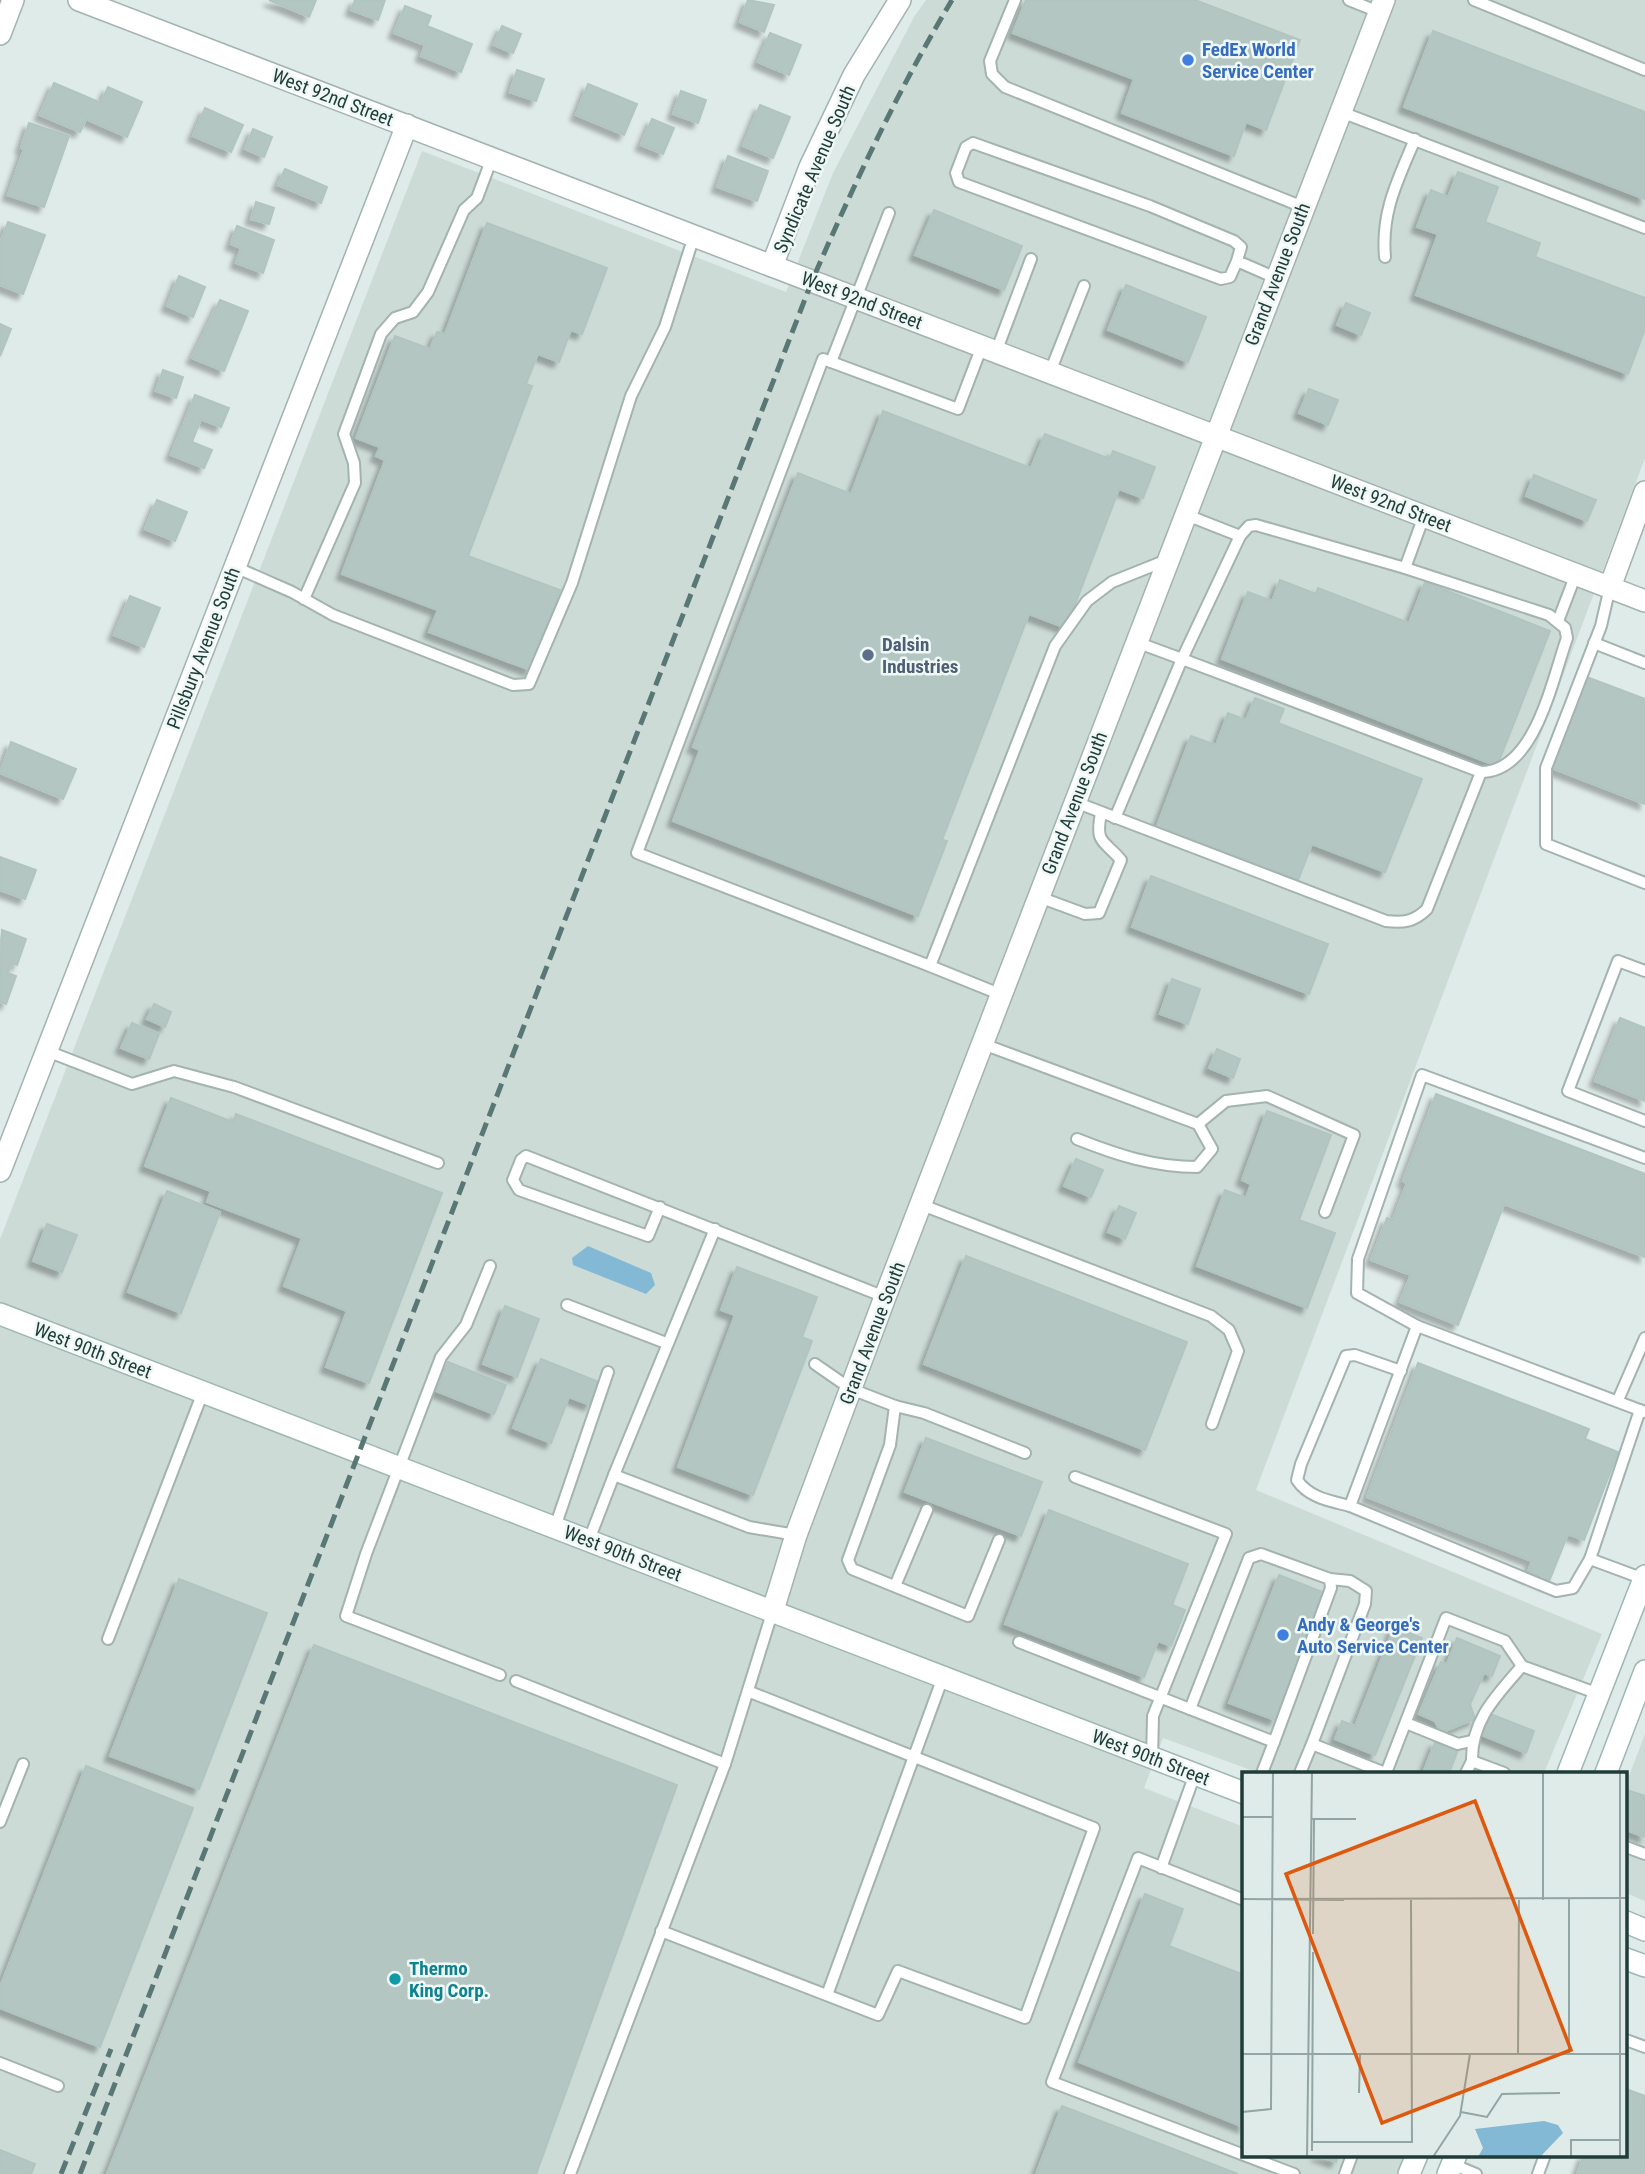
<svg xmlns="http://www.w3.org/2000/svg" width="1645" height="2174" font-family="'Roboto Condensed',sans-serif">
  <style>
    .built { fill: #cddbd7 }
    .water { fill: #83b9d4 }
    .building { fill: #b4c6c1; stroke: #b1c5c0; stroke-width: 2; filter: url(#shadow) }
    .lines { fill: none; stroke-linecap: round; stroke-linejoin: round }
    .lane-casing { stroke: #a2b3b0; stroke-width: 14 }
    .street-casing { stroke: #a2b3b0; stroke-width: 24 }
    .secondary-casing { stroke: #9db7b2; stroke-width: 24 }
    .lane { stroke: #fff; stroke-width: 10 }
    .street { stroke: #fff; stroke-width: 21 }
    .secondary { stroke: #fff; stroke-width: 21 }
    .rail { stroke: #597875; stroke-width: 5; stroke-dasharray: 14 7; stroke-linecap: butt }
    .shop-dot { fill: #3f7fe0; stroke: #eff8f5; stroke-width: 2.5 }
    .service-dot { fill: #5c6f8a; stroke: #eff8f5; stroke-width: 2.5 }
    .culture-dot { fill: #0f9aa8; stroke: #eff8f5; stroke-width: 2.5 }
    .labels { text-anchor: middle; stroke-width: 5; stroke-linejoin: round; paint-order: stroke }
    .shop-label { font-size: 19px; font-weight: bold; fill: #366cbe; stroke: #eff8f5; text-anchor: start }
    .street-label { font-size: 19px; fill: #1f3c39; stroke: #eff8f5 }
    .service-label { font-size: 19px; font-weight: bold; fill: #4e5e75; stroke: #eff8f5; text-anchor: start }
    .culture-label { font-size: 19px; font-weight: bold; fill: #0d838f; stroke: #eff8f5; text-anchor: start }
    .inset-road { fill: none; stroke: #92a5a2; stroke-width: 2 }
    .view { fill: #de580e; fill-opacity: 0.15; stroke: #de580e; stroke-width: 3.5 }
    .inset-edge { fill: none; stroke: #1f3c39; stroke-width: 3.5 }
  </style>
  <defs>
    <filter id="shadow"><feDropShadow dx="-5.5" dy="5.5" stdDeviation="2" flood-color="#0004"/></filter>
  </defs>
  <rect width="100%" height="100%" fill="#dfebe8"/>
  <g class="built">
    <path d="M 926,0 L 1645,0 L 1645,458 L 1256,1490 L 1602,1634 L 1544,1773 L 1259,1773 L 1163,1738 L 1144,1788 L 1244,1827 L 1244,2155 L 1406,2155 L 1398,2174 L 0,2174 L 0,1239 L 422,151 L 786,292 L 833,173 L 914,17 Z"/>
    <path d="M 1645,1734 L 1645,1901 L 1626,1893 L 1626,1784 Z"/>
  </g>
  <path class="water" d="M 588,1246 L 651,1273 L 655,1285 L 646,1294 L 573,1265 L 572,1258 Z"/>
  <g class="building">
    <path d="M 269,0 L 316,0 L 309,17 Z"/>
    <path d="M 355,0 L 385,0 L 378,20 L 351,10 Z"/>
    <path d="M 748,0 L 774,5 L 764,32 L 740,22 Z"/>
    <path d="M 1026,0 L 1195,0 L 1300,40 L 1266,130 L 1246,122 L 1234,156 L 1122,113 L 1134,79 L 1013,33 Z"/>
    <path d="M 405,6 L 431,16 L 427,26 L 472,44 L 461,72 L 421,56 L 425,45 L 394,33 Z"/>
    <path d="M 502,26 L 521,34 L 513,53 L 494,45 Z"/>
    <path d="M 1433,31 L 1645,112 L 1645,199 L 1404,107 Z"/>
    <path d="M 770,33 L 801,45 L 789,75 L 758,62 Z"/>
    <path d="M 517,70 L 544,79 L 536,101 L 510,92 Z"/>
    <path d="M 54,83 L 101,103 L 108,87 L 142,102 L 127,137 L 86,119 L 80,132 L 40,115 Z"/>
    <path d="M 588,84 L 637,104 L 624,135 L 576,115 Z"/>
    <path d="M 681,91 L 706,100 L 698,123 L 673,114 Z"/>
    <path d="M 760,105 L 790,117 L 773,158 L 743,146 Z"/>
    <path d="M 205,108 L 243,125 L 231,152 L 193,136 Z"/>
    <path d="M 652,119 L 674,128 L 663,154 L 641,145 Z"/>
    <path d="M 29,123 L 69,136 L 44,207 L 8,195 L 24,149 L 21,148 Z"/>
    <path d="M 253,129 L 272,137 L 264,157 L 245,149 Z"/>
    <path d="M 728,156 L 768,171 L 757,201 L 717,187 Z"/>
    <path d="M 285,169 L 327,187 L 321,203 L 278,185 Z"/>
    <path d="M 1458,172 L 1498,187 L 1485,222 L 1540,243 L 1535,257 L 1645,298 L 1645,329 L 1628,374 L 1416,295 L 1438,234 L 1417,227 L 1431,190 L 1448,197 Z"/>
    <path d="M 256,202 L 274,208 L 269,224 L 251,219 Z"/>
    <path d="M 934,210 L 1022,246 L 1004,290 L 915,255 Z"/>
    <path d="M 8,222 L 45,235 L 23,294 L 0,285 L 0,244 Z"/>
    <path d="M 487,223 L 607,268 L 582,334 L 571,330 L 559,362 L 538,354 L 526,384 L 532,386 L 468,556 L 560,590 L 530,670 L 429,632 L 438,610 L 342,574 L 385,460 L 376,456 L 380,447 L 356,438 L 395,336 L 430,349 L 437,332 L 445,334 Z"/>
    <path d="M 237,226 L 274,240 L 263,273 L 236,263 L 241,248 L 231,244 Z"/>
    <path d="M 179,276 L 205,287 L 193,317 L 167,306 Z"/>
    <path d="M 1126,285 L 1206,317 L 1188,362 L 1108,330 Z"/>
    <path d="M 220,300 L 248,311 L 224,371 L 192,358 Z"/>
    <path d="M 1346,303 L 1370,313 L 1361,335 L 1337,325 Z"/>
    <path d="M 0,324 L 11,329 L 0,356 Z"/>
    <path d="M 163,370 L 183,377 L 176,398 L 156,391 Z"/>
    <path d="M 1309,389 L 1338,400 L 1328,425 L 1299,413 Z"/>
    <path d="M 195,395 L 229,408 L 221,427 L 201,419 L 192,442 L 212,450 L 204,468 L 171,455 Z"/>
    <path d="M 883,411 L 1031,468 L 1045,434 L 1110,459 L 1113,451 L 1155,467 L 1143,498 L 1119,489 L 1066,628 L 1029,614 L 942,840 L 947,841 L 918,916 L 673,821 L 700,750 L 693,747 L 798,473 L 851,494 Z"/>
    <path d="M 1534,475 L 1596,500 L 1587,521 L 1526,496 Z"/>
    <path d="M 157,500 L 187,512 L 175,541 L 145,529 Z"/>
    <path d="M 1280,580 L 1316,594 L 1318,588 L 1409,623 L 1425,582 L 1550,631 L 1497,766 L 1222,659 L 1248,592 L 1272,601 Z"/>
    <path d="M 130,596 L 160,608 L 144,647 L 114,635 Z"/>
    <path d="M 1584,676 L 1645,699 L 1645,804 L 1549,767 Z"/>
    <path d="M 1255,698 L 1284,709 L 1278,723 L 1422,779 L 1385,872 L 1312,844 L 1298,880 L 1157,826 L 1191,736 L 1216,745 L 1228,713 L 1246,720 Z"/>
    <path d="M 11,742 L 76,769 L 63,799 L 0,773 Z"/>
    <path d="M 0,857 L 36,870 L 25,899 L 0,890 Z"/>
    <path d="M 1151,876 L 1328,944 L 1309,994 L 1132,927 Z"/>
    <path d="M 2,930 L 26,939 L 17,965 L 12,963 L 8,973 L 16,976 L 6,1004 L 0,1002 Z"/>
    <path d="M 1172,979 L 1200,989 L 1188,1024 L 1160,1014 Z"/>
    <path d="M 154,1004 L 171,1012 L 165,1027 L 147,1019 Z"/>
    <path d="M 1620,1018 L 1645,1028 L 1645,1101 L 1595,1081 Z"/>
    <path d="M 132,1023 L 159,1034 L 149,1059 L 121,1048 Z"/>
    <path d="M 1217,1049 L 1240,1059 L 1233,1078 L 1209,1068 Z"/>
    <path d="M 1436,1094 L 1645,1174 L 1645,1257 L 1504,1204 L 1458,1325 L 1400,1302 L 1411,1275 L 1371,1260 L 1387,1218 L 1393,1220 L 1407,1183 L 1403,1181 Z"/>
    <path d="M 171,1098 L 233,1122 L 236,1114 L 442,1193 L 369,1383 L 326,1367 L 347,1311 L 284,1286 L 302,1238 L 207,1202 L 211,1191 L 145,1166 Z"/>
    <path d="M 1267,1111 L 1331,1135 L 1299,1220 L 1335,1233 L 1307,1308 L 1197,1266 L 1225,1190 L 1246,1198 L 1251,1184 L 1242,1180 Z"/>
    <path d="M 1076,1159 L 1103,1170 L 1091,1197 L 1064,1186 Z"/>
    <path d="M 167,1191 L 220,1212 L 181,1313 L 128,1292 Z"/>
    <path d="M 1119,1206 L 1136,1213 L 1125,1239 L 1108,1232 Z"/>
    <path d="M 47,1224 L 77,1235 L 62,1272 L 33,1261 Z"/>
    <path d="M 966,1256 L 1187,1342 L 1145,1450 L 924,1364 Z"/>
    <path d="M 737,1267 L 817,1297 L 802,1337 L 812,1341 L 753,1495 L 678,1467 L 735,1315 L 721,1310 Z"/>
    <path d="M 505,1306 L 539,1319 L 517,1377 L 483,1364 Z"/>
    <path d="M 541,1359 L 599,1382 L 590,1405 L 569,1397 L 551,1443 L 513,1428 Z"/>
    <path d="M 448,1362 L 506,1385 L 494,1414 L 436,1391 Z"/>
    <path d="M 1418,1363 L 1589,1429 L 1585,1439 L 1618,1452 L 1584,1540 L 1568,1534 L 1548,1584 L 1527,1575 L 1532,1561 L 1367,1497 Z"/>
    <path d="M 926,1438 L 1042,1482 L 1021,1536 L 905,1492 Z"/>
    <path d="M 1049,1510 L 1188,1564 L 1172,1605 L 1185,1610 L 1171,1646 L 1158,1641 L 1144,1677 L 1005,1624 Z"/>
    <path d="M 1279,1575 L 1325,1593 L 1275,1720 L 1229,1703 Z"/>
    <path d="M 179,1579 L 267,1613 L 199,1789 L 110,1756 Z"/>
    <path d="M 1394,1627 L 1422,1638 L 1375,1755 L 1335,1739 L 1342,1721 L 1355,1726 Z"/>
    <path d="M 1457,1638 L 1500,1656 L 1492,1676 L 1484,1673 L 1470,1704 L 1475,1719 L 1441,1733 L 1435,1721 L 1419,1714 L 1441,1662 L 1447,1664 Z"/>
    <path d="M 314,1645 L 677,1785 L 536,2174 L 107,2174 Z"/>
    <path d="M 1488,1713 L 1534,1731 L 1526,1753 L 1479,1734 Z"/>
    <path d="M 1435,1742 L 1458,1750 L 1449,1773 L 1423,1773 Z"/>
    <path d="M 86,1766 L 193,1808 L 100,2047 L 0,2008 L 0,1987 Z"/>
    <path d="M 1627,1790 L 1645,1796 L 1645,1837 L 1626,1830 Z"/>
    <path d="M 1145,1894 L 1183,1909 L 1169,1946 L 1244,1975 L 1244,2127 L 1079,2062 Z"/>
    <path d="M 1626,2089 L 1645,2096 L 1645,2174 L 1577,2174 L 1584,2155 L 1626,2155 Z"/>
    <path d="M 1062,2106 L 1238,2174 L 1036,2174 Z"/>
    <path d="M 0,2150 L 35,2164 L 31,2174 L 0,2174 Z"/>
    <path d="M 1316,2155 L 1339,2155 L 1336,2162 Z"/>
  </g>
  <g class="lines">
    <defs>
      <g id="lane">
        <path d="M 1015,0 L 990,61 L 992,74 L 1005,87 L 1303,207"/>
        <path d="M 1349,0 L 1379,12"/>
        <path d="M 1474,0 L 1645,70"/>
        <path d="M 1341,112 L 1645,228"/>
        <path d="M 1385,257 C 1381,211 1398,180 1415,139"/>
        <path d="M 1237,261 L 1241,247 L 1234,241 L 1150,206 L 973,143 L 966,147 L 956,173 L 959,182 L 1221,279 L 1230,277 L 1237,261 L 1276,278"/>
        <path d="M 996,352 L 1031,259"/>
        <path d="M 831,362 L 889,213"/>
        <path d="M 1050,372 L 1084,286"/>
        <path d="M 1184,514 L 1240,536"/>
        <path d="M 235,567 L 292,592 L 333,615 L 513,685 L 529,684 L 572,583 L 631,396 L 665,327 L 694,236"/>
        <path d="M 1405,568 L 1424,516"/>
        <path d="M 1610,587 L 1601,626 L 1546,768 L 1546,844 L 1645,883"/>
        <path d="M 304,599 L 355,483 L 354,463 L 344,434 L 381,334 L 395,318 L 413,312 L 428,292 L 464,210 L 477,198 L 492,158"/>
        <path d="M 1558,621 L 1576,574"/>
        <path d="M 1594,643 L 1645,663"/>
        <path d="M 1075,802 L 1386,921 C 1403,923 1414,922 1427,909 L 1481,772"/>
        <path d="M 1115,818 L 1182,659 L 1240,536 L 1249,526 L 1256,525 L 1405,568 L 1549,615 L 1565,628 L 1567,638 C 1552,680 1535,772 1481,772 L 1182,659 L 1136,642"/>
        <path d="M 1039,897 L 1085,914 L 1099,913 L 1121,860 C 1103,839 1095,844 1101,813"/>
        <path d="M 930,966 L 637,853 L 823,359 L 958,409 L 982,346"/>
        <path d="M 1645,971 L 1618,961 L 1568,1091 L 1645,1121"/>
        <path d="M 1002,995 L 930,966 L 1055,646 L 1087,601 L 1112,582 L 1167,560"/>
        <path d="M 983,1044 L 1198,1124 L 1212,1149 L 1197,1167 C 1154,1167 1117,1155 1077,1139"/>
        <path d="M 47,1051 L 132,1084 L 174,1071 L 234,1087 L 438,1163"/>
        <path d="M 1198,1124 L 1226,1101 L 1267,1096 L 1354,1135 L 1325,1212"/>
        <path d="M 922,1205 L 1211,1316 L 1229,1330 L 1238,1351 L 1212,1424"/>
        <path d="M 660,1207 L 648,1236 L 519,1190 L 513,1180 L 521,1160 L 526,1156 L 885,1297"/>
        <path d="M 490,1266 L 466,1325 L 441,1357 L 366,1554 L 346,1616 L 500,1675"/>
        <path d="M 567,1305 L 666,1343"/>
        <path d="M 1417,1326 L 1357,1293 L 1358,1259 L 1422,1075 L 1645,1158"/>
        <path d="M 815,1364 L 851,1389 L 895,1406"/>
        <path d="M 1618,1400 L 1645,1338"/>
        <path d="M 614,1475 L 715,1229"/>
        <path d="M 1075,1477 L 1226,1534 L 1153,1716 L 1152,1758"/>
        <path d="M 1350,1506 C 1331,1501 1309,1498 1297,1480 L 1301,1464 L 1346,1356 L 1355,1355 L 1401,1371"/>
        <path d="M 555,1527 L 608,1372"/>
        <path d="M 589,1540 L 614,1475 L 749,1527 L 796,1535"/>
        <path d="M 999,1540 L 968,1616 L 852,1569 L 848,1560 L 890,1445 L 895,1406 L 924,1413 L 1025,1453"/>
        <path d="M 1590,1559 L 1640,1410"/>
        <path d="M 1644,1579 L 1590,1559 L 1573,1588 L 1556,1591 L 1350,1506 L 1417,1326 L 1645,1412"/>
        <path d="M 895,1586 L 927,1510"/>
        <path d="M 108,1639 L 203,1392"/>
        <path d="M 1019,1642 L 1274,1742 L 1262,1773"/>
        <path d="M 516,1681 L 725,1764 L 773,1610"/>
        <path d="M 1190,1709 L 1249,1558 L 1261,1554 L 1330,1579 L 1331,1588 L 1274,1742"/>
        <path d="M 1406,1723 L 1458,1744 L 1471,1741"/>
        <path d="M 1312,1744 L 1365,1604 L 1366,1591 L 1350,1581 L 1330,1579"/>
        <path d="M 1472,1761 C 1471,1720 1497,1695 1522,1666"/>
        <path d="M 1300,1773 L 1312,1744 L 1385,1773"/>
        <path d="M 1386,1773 L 1446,1618 L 1505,1641 L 1522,1666 L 1599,1694"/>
        <path d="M 1466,1773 L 1472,1761 L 1504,1773"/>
        <path d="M 0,1822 L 23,1764"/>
        <path d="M 1626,1847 L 1645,1854"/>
        <path d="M 1161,1868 L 1195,1774"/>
        <path d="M 1244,1900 L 1138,1858 L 1052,2082 L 1294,2174"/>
        <path d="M 661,1931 L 878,2015 L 898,1971 L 1025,2018 L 1094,1828 L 750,1692"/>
        <path d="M 827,1995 L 943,1677"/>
        <path d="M 1626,2040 L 1645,2047"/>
        <path d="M 0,2063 L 58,2086"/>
        <path d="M 1452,2164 L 1476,2174"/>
        <path d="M 570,2174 L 725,1764"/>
        <path d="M 1345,2174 L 1352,2155"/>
        <path d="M 1538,2174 L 1545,2155"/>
      </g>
      <g id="street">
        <path d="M 79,0 L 1645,601"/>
        <path d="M 0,34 L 13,0"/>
        <path d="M 772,266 L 810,167 L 854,75 L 900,0"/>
        <path d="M 1610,587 L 1645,492"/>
        <path d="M 0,1171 L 407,125"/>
        <path d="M 773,1610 L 796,1535 L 885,1297 L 1384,0"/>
      </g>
      <g id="secondary">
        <path d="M 0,1314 L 1244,1793"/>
        <path d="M 1568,1773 L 1645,1576"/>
        <path d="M 1606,1773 L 1645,1671"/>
        <path d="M 1626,1922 L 1645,1930"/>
        <path d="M 1626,1959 L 1645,1966"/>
        <path d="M 1409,2174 L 1417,2155"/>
        <path d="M 1448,2174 L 1456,2155"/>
      </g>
    </defs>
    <use href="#lane" class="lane-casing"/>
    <use href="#street" class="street-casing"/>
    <use href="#secondary" class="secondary-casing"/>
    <use href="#lane" class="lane"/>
    <use href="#street" class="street"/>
    <use href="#secondary" class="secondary"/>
    <g class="rail">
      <path d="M 61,2174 L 111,2049"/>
      <path d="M 80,2174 L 812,281 C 854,184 898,90 952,0"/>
    </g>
  </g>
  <g class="shop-dot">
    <circle cx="1188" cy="60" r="7"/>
    <circle cx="1283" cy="1635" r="7"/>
  </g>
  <circle class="service-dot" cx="868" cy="655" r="7"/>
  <circle class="culture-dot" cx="395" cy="1979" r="7"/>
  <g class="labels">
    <g class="shop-label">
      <text x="1202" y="56">FedEx World<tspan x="1202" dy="22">Service Center</tspan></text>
      <text x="1297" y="1631">Andy &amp; George's<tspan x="1297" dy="22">Auto Service Center</tspan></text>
    </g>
    <g class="street-label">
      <text transform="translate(333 97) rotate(21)" y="7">West 92nd Street</text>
      <text transform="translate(814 169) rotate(-67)" y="7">Syndicate Avenue South</text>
      <text transform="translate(1277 274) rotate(-69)" y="7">Grand Avenue South</text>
      <text transform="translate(862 300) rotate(21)" y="7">West 92nd Street</text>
      <text transform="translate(1391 503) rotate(21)" y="7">West 92nd Street</text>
      <text transform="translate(203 648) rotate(-69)" y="7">Pillsbury Avenue South</text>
      <text transform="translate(1074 803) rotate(-69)" y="7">Grand Avenue South</text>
      <text transform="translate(872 1333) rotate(-69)" y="7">Grand Avenue South</text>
      <text transform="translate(93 1350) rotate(21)" y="7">West 90th Street</text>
      <text transform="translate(623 1553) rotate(21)" y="7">West 90th Street</text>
      <text transform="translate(1151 1757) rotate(21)" y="7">West 90th Street</text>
    </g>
    <g class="service-label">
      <text x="882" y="651">Dalsin<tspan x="882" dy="22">Industries</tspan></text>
    </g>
    <g class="culture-label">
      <text x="409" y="1975">Thermo<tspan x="409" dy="22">King Corp.</tspan></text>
    </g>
  </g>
  <g transform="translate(1242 1772)">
    <rect width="385" height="385" fill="#dfebe8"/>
    <path d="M 302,349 L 316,353 L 321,361 L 298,385 L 236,385 L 241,376 L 233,357 Z" fill="#83b9d4"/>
    <path class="inset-road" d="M 0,45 L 30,45M 69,47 L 114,47M 0,127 L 102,128M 30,127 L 385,126M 301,128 L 301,0M 71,162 L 72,47M 0,282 L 385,282M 276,282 L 277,128M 327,282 L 327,127M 117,321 L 118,282M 0,340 L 29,337 L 31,0M 219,340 L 245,345 L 260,322 L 318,321M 70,370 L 170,370 L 169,128M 70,379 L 71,180M 65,385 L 70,0M 191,385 L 218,344 L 228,282M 329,385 L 329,368 L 378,368M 378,385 L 378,0"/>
    <path class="view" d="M 233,29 L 329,278 L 140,351 L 44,102 Z"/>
    <rect width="385" height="385" class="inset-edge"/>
  </g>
</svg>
